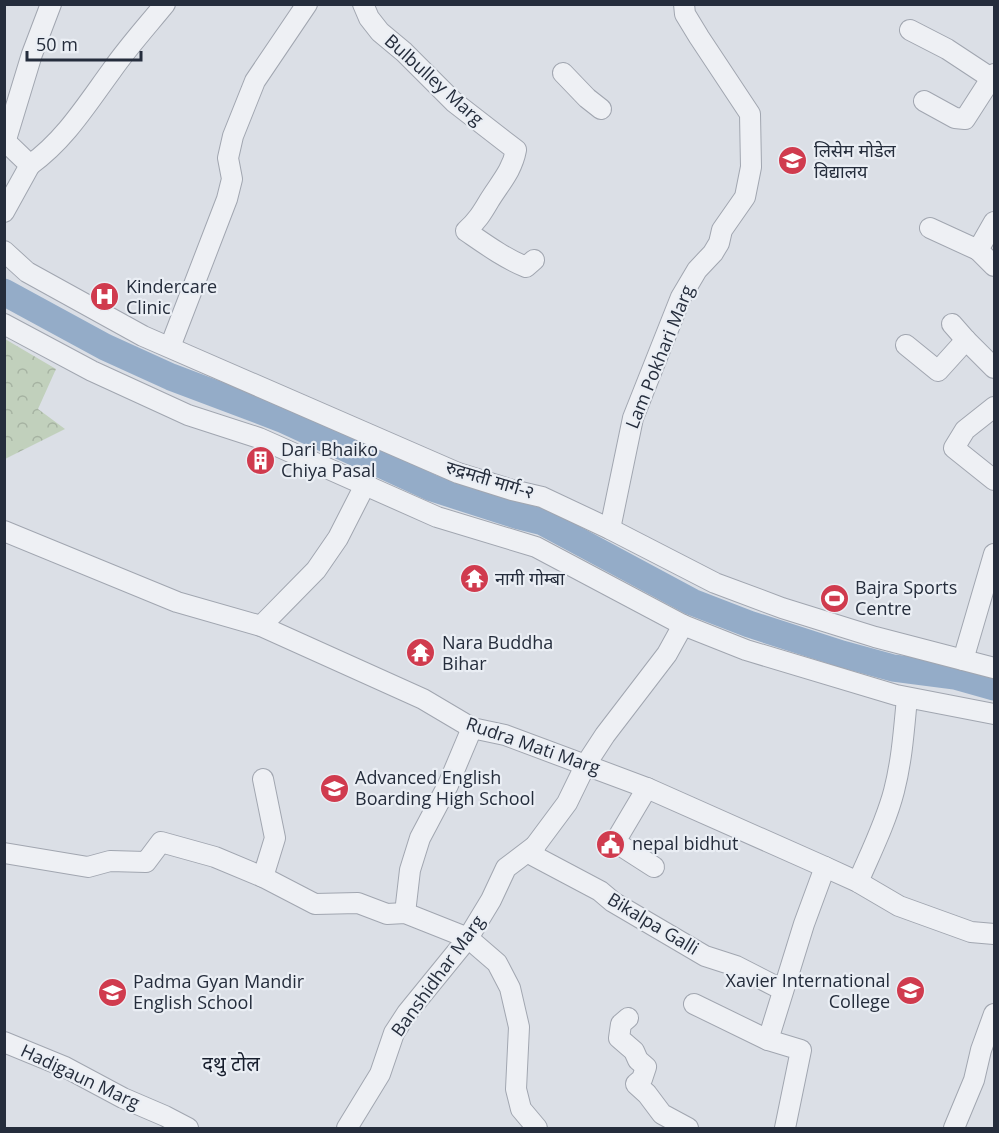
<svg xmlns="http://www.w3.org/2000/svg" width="999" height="1133" font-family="'Open Sans','Noto Sans Devanagari',sans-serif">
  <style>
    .park { fill: url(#park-crowns) }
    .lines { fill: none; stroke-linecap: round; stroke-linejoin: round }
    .river { stroke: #94acc8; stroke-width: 27 }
    .minor-casing { stroke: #a1a6b0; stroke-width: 22 }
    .minor { stroke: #eef0f4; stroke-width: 20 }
    .labels { text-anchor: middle; stroke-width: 4.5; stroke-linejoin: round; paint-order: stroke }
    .street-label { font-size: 18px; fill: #252d3c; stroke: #eaeef4 }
    .poi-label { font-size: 18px; fill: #252d3c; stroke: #eaeef4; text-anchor: start }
    .neighbourhood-label { font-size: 20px; fill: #171e2d; stroke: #eaeef4 }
  </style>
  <defs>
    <pattern id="park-crowns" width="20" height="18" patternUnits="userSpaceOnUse" patternTransform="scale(1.5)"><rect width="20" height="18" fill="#c1d0bc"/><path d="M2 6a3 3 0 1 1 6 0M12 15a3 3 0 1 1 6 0" fill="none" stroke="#a6b3a2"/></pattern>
  </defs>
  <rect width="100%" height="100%" fill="#dbdfe6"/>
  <path class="park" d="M 5,339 L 56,369 L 38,409 L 65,429 L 5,459 Z"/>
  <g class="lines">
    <path class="river" d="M 4,292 L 105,347 L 171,377 L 282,419 L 432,488 L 519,516 L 543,522 L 692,602 L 749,624 L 842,654 L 893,668 L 955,676 L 994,687"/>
    <defs>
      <g id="minor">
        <path d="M 363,4 L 369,18 L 380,32 L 404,52 L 454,102 L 516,150 C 512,171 500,183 489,201 C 482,213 477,221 466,231 C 485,244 504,258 526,267 L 534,260"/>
        <path d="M 910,30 L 947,49 L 991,78"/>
        <path d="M 563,73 L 587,98 L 601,109"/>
        <path d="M 924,101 L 955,118 L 965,119 L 994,74"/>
        <path d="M 4,140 L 30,165 L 4,212"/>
        <path d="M 4,146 L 32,54 L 51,4"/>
        <path d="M 30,165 C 65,140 87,104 112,70 C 128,47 147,26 165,4"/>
        <path d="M 930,228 L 978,250 L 994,222"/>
        <path d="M 978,250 L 994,266"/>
        <path d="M 4,251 L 27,272 L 143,336 L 458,473 L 512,490 L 542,497 L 610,529 L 715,583 L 782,608 L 875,637 L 994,668"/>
        <path d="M 4,324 L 92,371 L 188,415 L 259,438 L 437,517 L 536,547 L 683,625 L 746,650 L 896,695 L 994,714"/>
        <path d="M 952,324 L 966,340"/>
        <path d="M 906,345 L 938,371 L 966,340 L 994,368"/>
        <path d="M 170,347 L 227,199 L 232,179 L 228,158 L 233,136 L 255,81 L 307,4"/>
        <path d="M 994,407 L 965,430 L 954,448 L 994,480"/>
        <path d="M 610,529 L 633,418 L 681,297 L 697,270 L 713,253 L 719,243 L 722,230 L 745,197 L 751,167 L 750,114 L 699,37 L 685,14 L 684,4"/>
        <path d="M 4,531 L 177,602 L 261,626 L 423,699 L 472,728 L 505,735 L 647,788 L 825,867 L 858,882 L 899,906 L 971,932 L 994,934"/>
        <path d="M 261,626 L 316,570 L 338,538 L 365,485"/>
        <path d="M 963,660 L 994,554"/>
        <path d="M 647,788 L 615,842 L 654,867"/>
        <path d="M 535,846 L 534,856 L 600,891 L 613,902 L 705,956 L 736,966 L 783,990"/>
        <path d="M 4,853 L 88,867 L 110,861 L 146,862 L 161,842 L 215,857 L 263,877 L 315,904 L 358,903 L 387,914 L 405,913 L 468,938 L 497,963 L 510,988 L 519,1027 L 516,1089 L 521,1109 L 537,1128"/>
        <path d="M 263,877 L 275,838 L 263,779"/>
        <path d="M 858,882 C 871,852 886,822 894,791 C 902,760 904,729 907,698"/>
        <path d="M 405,913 L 410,870 L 420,838 L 448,785 L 472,728"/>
        <path d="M 694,1004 L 768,1040"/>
        <path d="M 628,1018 L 621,1024 L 619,1038 L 634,1051 L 638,1060 L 646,1067 L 642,1079 L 636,1084 L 647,1094 L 662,1114 L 688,1128"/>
        <path d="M 4,1042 L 65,1067 L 123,1098 L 165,1116 L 188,1128"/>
        <path d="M 347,1128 L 380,1074 L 394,1033 L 407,1013 L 468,938 L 491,900 L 506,868 L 535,846 L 567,803 L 586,764 L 605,735 L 667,654 L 683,625"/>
        <path d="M 785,1128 L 801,1050 L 768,1040 L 804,924 L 825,867"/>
        <path d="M 954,1128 L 974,1080 L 981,1050 L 994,1014"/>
      </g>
    </defs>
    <use href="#minor" class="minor-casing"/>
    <use href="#minor" class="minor"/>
  </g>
  <defs>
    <symbol id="school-disc" viewBox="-11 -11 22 22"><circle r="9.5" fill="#d03b4e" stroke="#eaeef4"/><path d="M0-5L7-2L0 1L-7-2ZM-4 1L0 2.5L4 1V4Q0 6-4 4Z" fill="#fff"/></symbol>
    <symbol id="hospital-disc" viewBox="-11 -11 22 22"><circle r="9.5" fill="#d03b4e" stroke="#eaeef4"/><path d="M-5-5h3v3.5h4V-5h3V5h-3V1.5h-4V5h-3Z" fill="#fff"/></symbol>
    <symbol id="building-disc" viewBox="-11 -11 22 22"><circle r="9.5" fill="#d03b4e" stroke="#eaeef4"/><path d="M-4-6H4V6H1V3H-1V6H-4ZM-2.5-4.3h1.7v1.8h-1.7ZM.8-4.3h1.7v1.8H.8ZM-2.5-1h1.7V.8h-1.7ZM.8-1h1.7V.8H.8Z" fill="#fff"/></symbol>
    <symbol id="temple-disc" viewBox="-11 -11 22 22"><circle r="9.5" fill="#d03b4e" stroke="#eaeef4"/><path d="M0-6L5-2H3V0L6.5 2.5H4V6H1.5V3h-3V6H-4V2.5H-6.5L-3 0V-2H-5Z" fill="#fff"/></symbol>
    <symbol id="stadium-disc" viewBox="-11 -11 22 22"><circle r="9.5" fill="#d03b4e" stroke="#eaeef4"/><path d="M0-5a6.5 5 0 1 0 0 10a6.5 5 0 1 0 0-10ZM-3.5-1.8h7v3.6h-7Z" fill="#fff"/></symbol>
    <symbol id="civic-disc" viewBox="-11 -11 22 22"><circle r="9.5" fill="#d03b4e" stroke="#eaeef4"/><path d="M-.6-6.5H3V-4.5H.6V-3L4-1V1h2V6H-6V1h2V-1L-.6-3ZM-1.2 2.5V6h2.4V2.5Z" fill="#fff"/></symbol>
    <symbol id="university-disc" viewBox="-11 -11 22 22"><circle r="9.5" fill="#d03b4e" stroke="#eaeef4"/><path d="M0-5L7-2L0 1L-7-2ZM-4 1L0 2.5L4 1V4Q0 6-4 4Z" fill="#fff"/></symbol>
  </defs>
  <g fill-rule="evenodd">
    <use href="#school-disc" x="776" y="144" width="33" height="33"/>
    <use href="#hospital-disc" x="88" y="280" width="33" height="33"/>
    <use href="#building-disc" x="244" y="444" width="33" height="33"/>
    <use href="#temple-disc" x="458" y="562" width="33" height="33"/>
    <use href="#stadium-disc" x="818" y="582" width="33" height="33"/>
    <use href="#temple-disc" x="404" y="636" width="33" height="33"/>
    <use href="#school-disc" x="318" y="772" width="33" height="33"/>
    <use href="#civic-disc" x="594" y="828" width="33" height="33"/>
    <use href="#university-disc" x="894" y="974" width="33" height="33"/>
    <use href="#school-disc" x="96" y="976" width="33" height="33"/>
  </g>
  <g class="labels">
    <g class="street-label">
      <text transform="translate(434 80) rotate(42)" y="6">Bulbulley Marg</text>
      <text transform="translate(660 357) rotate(-68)" y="6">Lam Pokhari Marg</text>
      <text transform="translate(490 480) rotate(17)" y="6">रुद्रमती मार्ग-२</text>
      <text transform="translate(533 746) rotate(19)" y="6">Rudra Mati Marg</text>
      <text transform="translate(653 924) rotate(31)" y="6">Bikalpa Galli</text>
      <text transform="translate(438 976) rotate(-54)" y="6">Banshidhar Marg</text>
      <text transform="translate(80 1077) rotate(25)" y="6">Hadigaun Marg</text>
    </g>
    <g class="poi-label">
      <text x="814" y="157">लिसेम मोडेल<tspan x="814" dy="21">विद्यालय</tspan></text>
      <text x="126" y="293">Kindercare<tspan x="126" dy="21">Clinic</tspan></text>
      <text x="281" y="456">Dari Bhaiko<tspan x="281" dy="21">Chiya Pasal</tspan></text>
      <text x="495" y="585">नागी गोम्बा</text>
      <text x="855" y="594">Bajra Sports<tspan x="855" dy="21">Centre</tspan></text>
      <text x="442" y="649">Nara Buddha<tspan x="442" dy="21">Bihar</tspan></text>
      <text x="355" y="784">Advanced English<tspan x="355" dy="21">Boarding High School</tspan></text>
      <text x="632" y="850">nepal bidhut</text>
      <text x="890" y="987" text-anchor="end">Xavier International<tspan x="890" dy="21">College</tspan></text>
      <text x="133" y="988">Padma Gyan Mandir<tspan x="133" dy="21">English School</tspan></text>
    </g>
    <g class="neighbourhood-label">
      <text x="231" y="1071">दथु टोल</text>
    </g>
  </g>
  <rect width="999" height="1133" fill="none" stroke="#252d3c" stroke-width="12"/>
  <path d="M27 51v9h114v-9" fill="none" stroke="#252d3c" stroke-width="3"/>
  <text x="36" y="51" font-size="18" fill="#252d3c" stroke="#eaeef4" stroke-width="4.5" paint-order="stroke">50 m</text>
</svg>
